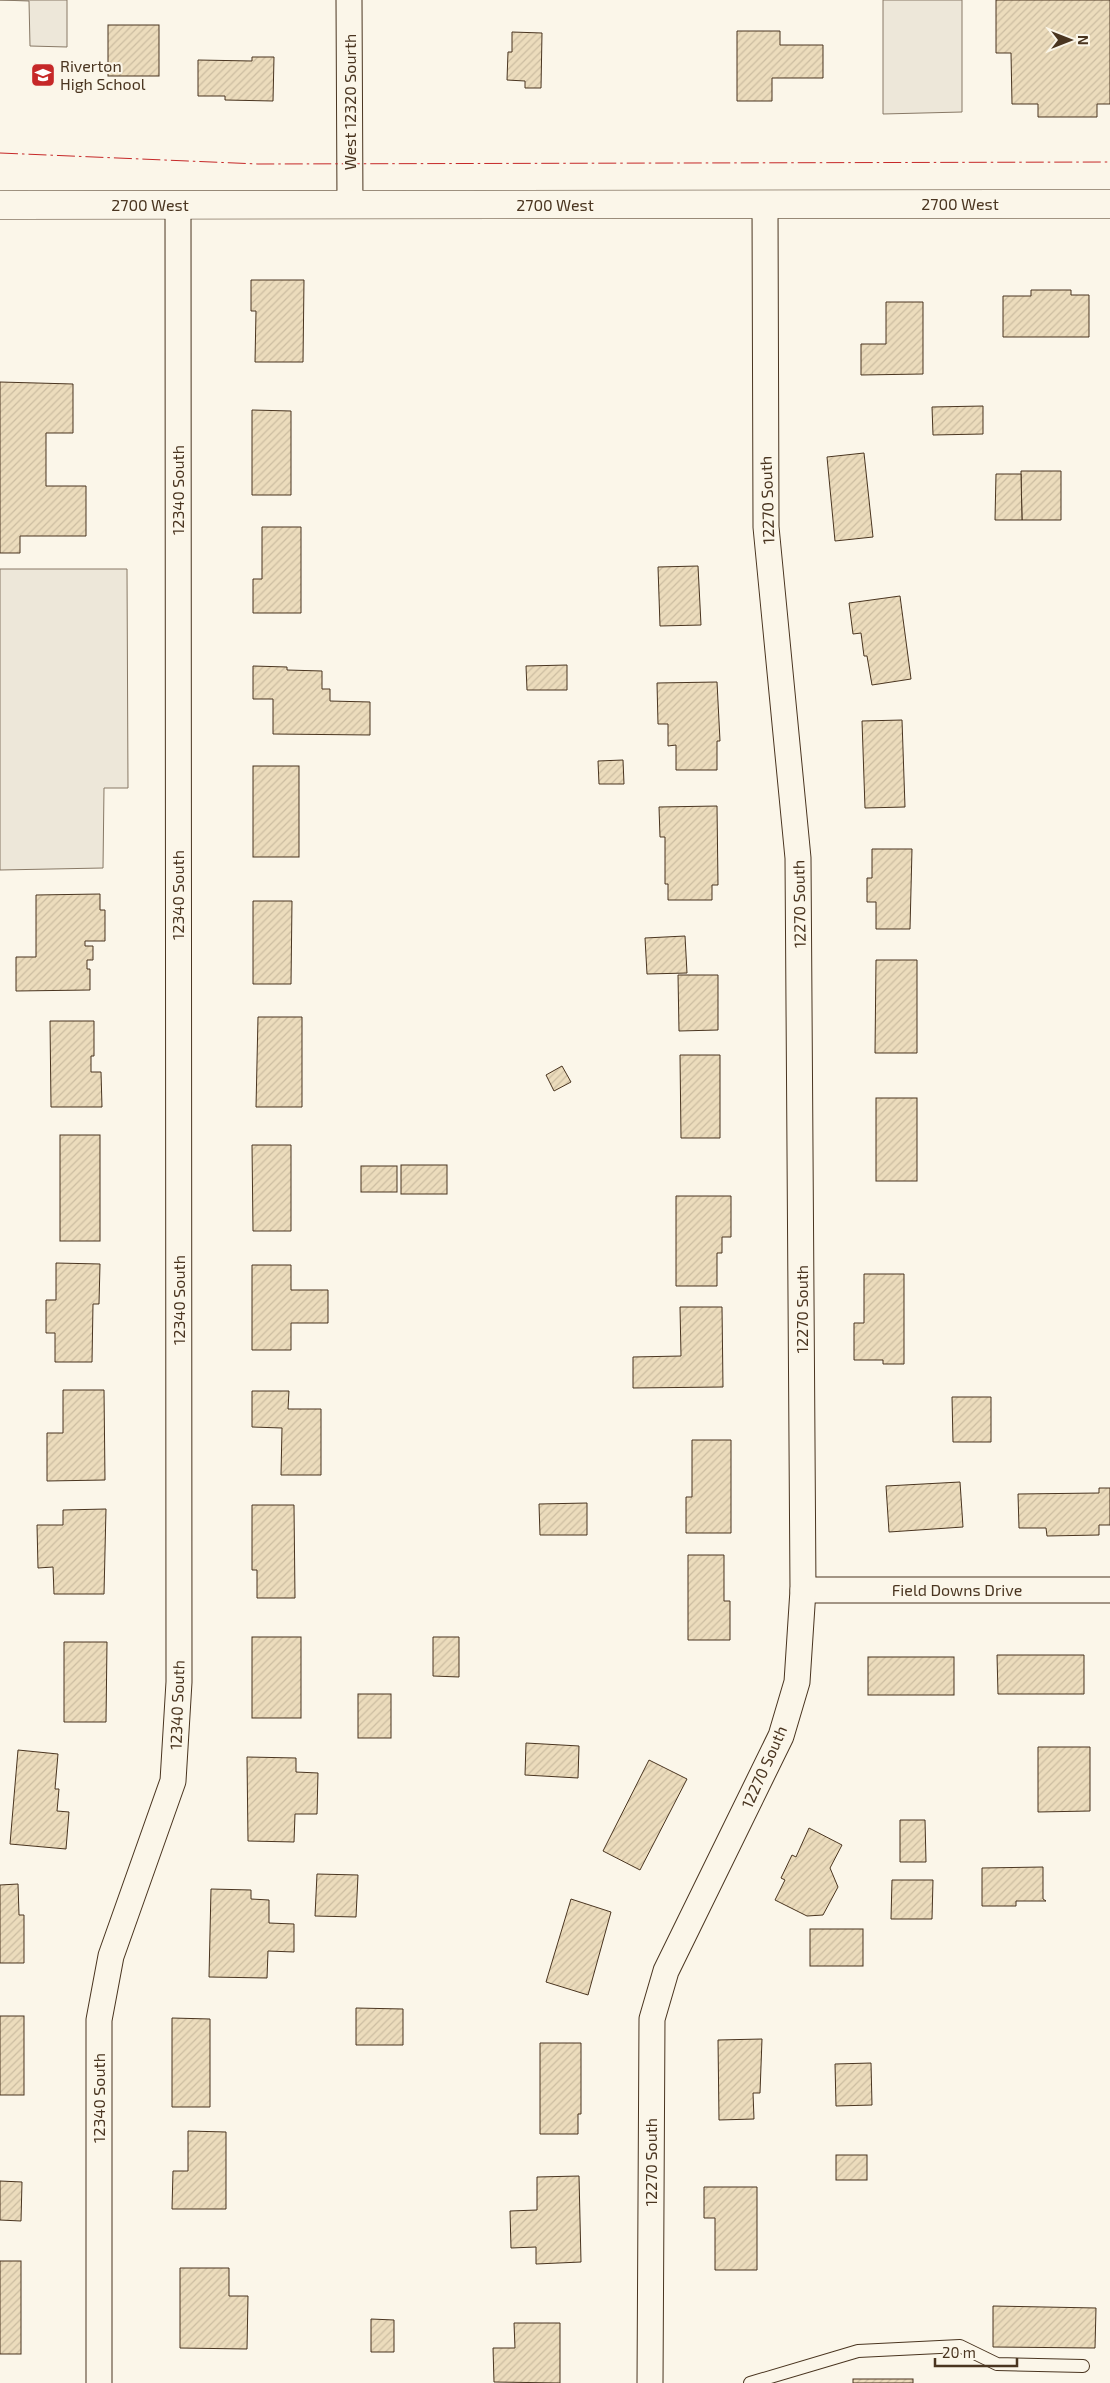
<svg xmlns="http://www.w3.org/2000/svg" width="1110" height="2383" font-family="'Exo 2',sans-serif">
  <style>
    .parking { fill: #ede7d9; stroke: #887966 }
    .building { fill: url(#building-hatch); stroke: #4a3520 }
    .lines { fill: none; stroke-linecap: round; stroke-linejoin: round }
    .lane-casing { stroke: #4a3520; stroke-width: 14 }
    .street-casing { stroke: #4a3520; stroke-width: 27 }
    .secondary-casing { stroke: #4a3520; stroke-width: 29 }
    .lane { stroke: #fbf6e9; stroke-width: 12 }
    .street { stroke: #fbf6e9; stroke-width: 25 }
    .secondary { stroke: #fbf6e9; stroke-width: 28 }
    .power { stroke: #c62828; stroke-width: 1; stroke-dasharray: 18 4 2.5 4; stroke-linecap: butt }
    .labels { text-anchor: middle; stroke-width: 4; stroke-linejoin: round; paint-order: stroke }
    .poi-label { font-size: 16px; fill: #4a3520; stroke: #fbf6e9; text-anchor: start }
    .street-label { font-size: 16px; fill: #4a3520; stroke: #fbf6e9 }
  </style>
  <defs>
    <pattern id="building-hatch" width="6" height="6" patternUnits="userSpaceOnUse" patternTransform="scale(1.25)"><rect width="6" height="6" fill="#ecdcbc"/><path d="M-1 1l2-2M0 6l6-6M5 7l2-2" fill="none" stroke="#ccbda1"/></pattern>
  </defs>
  <rect width="100%" height="100%" fill="#fbf6e9"/>
  <g class="parking">
    <path d="M 0,0 L 67,0 L 67,47 L 30,46 L 29,1 Z"/>
    <path d="M 883,0 L 962,0 L 962,112 L 883,114 Z"/>
    <path d="M 0,569 L 127,569 L 128,788 L 104,788 L 103,868 L 0,870 Z"/>
  </g>
  <g class="building">
    <path d="M 996,0 L 1110,0 L 1110,104 L 1097,104 L 1097,117 L 1038,117 L 1038,104 L 1012,104 L 1011,53 L 996,53 Z"/>
    <rect x="108" y="25" width="51" height="51"/>
    <path d="M 737,31 L 780,31 L 780,45 L 823,45 L 823,78 L 772,78 L 772,101 L 737,101 Z"/>
    <path d="M 512,32 L 542,33 L 541,88 L 525,88 L 525,81 L 507,80 L 508,52 L 512,52 Z"/>
    <path d="M 252,57 L 274,57 L 273,101 L 225,100 L 225,96 L 198,96 L 198,60 L 252,61 Z"/>
    <path d="M 251,280 L 304,280 L 303,362 L 255,362 L 256,311 L 251,311 Z"/>
    <path d="M 1031,290 L 1071,290 L 1071,295 L 1089,295 L 1089,337 L 1003,337 L 1003,296 L 1031,296 Z"/>
    <path d="M 886,302 L 923,302 L 923,374 L 861,375 L 861,344 L 886,344 Z"/>
    <path d="M 0,382 L 73,384 L 73,433 L 46,433 L 46,486 L 86,486 L 86,536 L 20,536 L 20,553 L 0,553 Z"/>
    <path d="M 983,406 L 983,434 L 933,435 L 932,407 Z"/>
    <path d="M 252,410 L 291,411 L 291,495 L 252,495 Z"/>
    <path d="M 864,453 L 873,537 L 835,541 L 827,457 Z"/>
    <path d="M 1021,471 L 1061,471 L 1061,520 L 1022,520 Z"/>
    <path d="M 996,474 L 1021,474 L 1022,520 L 995,520 Z"/>
    <path d="M 262,527 L 301,527 L 301,613 L 253,613 L 253,579 L 262,579 Z"/>
    <path d="M 698,566 L 701,625 L 660,626 L 658,567 Z"/>
    <path d="M 900,596 L 911,679 L 872,685 L 867,656 L 864,656 L 861,633 L 853,634 L 849,603 Z"/>
    <path d="M 567,665 L 567,690 L 527,690 L 526,666 Z"/>
    <path d="M 253,666 L 287,667 L 287,670 L 322,671 L 322,689 L 330,689 L 330,701 L 370,702 L 370,735 L 273,734 L 273,699 L 253,699 Z"/>
    <path d="M 717,682 L 720,741 L 717,741 L 717,770 L 676,770 L 676,745 L 668,746 L 668,724 L 658,724 L 657,683 Z"/>
    <path d="M 902,720 L 905,807 L 865,808 L 862,721 Z"/>
    <path d="M 623,760 L 624,784 L 599,784 L 598,761 Z"/>
    <rect x="253" y="766" width="46" height="91"/>
    <path d="M 717,806 L 718,885 L 712,885 L 712,900 L 668,900 L 668,884 L 665,884 L 665,837 L 660,837 L 659,807 Z"/>
    <path d="M 872,849 L 912,849 L 910,929 L 876,929 L 876,902 L 867,902 L 867,878 L 872,878 Z"/>
    <path d="M 100,894 L 100,910 L 105,910 L 105,941 L 85,941 L 85,946 L 93,946 L 93,960 L 87,960 L 87,969 L 90,969 L 90,990 L 16,991 L 16,957 L 36,957 L 36,895 Z"/>
    <path d="M 253,901 L 292,901 L 291,984 L 253,984 Z"/>
    <path d="M 685,936 L 687,973 L 647,974 L 645,938 Z"/>
    <path d="M 876,960 L 917,960 L 917,1053 L 875,1053 Z"/>
    <path d="M 678,975 L 718,975 L 718,1030 L 679,1031 Z"/>
    <path d="M 258,1017 L 302,1017 L 302,1107 L 256,1107 Z"/>
    <path d="M 50,1021 L 94,1021 L 94,1056 L 91,1056 L 91,1072 L 101,1072 L 102,1107 L 51,1107 Z"/>
    <path d="M 680,1055 L 720,1055 L 720,1138 L 681,1138 Z"/>
    <path d="M 562,1066 L 571,1082 L 554,1091 L 546,1075 Z"/>
    <rect x="876" y="1098" width="41" height="83"/>
    <rect x="60" y="1135" width="40" height="106"/>
    <path d="M 252,1145 L 291,1145 L 291,1231 L 253,1231 Z"/>
    <rect x="401" y="1165" width="46" height="29"/>
    <rect x="361" y="1166" width="36" height="26"/>
    <path d="M 676,1196 L 731,1196 L 731,1237 L 722,1237 L 722,1253 L 717,1253 L 717,1286 L 676,1286 Z"/>
    <path d="M 56,1263 L 100,1264 L 99,1304 L 93,1304 L 92,1362 L 55,1362 L 55,1333 L 46,1333 L 46,1300 L 56,1300 Z"/>
    <path d="M 252,1265 L 291,1265 L 291,1290 L 328,1290 L 328,1323 L 291,1323 L 291,1350 L 252,1350 Z"/>
    <path d="M 864,1274 L 904,1274 L 904,1364 L 883,1364 L 883,1360 L 854,1360 L 854,1323 L 864,1323 Z"/>
    <path d="M 680,1307 L 722,1307 L 723,1387 L 633,1388 L 633,1357 L 681,1356 Z"/>
    <path d="M 63,1390 L 104,1390 L 105,1480 L 47,1481 L 47,1433 L 63,1433 Z"/>
    <path d="M 252,1391 L 289,1391 L 288,1409 L 321,1409 L 321,1475 L 281,1475 L 282,1428 L 252,1427 Z"/>
    <path d="M 952,1397 L 991,1397 L 991,1442 L 953,1442 Z"/>
    <path d="M 692,1440 L 731,1440 L 731,1533 L 686,1533 L 686,1497 L 692,1497 Z"/>
    <path d="M 960,1482 L 963,1527 L 889,1532 L 886,1486 Z"/>
    <path d="M 1099,1488 L 1110,1488 L 1110,1525 L 1099,1525 L 1099,1535 L 1047,1536 L 1046,1528 L 1019,1528 L 1018,1494 L 1099,1493 Z"/>
    <path d="M 587,1503 L 587,1535 L 540,1535 L 539,1504 Z"/>
    <path d="M 252,1505 L 294,1505 L 295,1598 L 257,1598 L 257,1570 L 252,1570 Z"/>
    <path d="M 106,1509 L 104,1594 L 54,1594 L 53,1567 L 38,1568 L 37,1525 L 63,1525 L 63,1510 Z"/>
    <path d="M 688,1555 L 724,1555 L 724,1601 L 730,1601 L 730,1640 L 688,1640 Z"/>
    <rect x="252" y="1637" width="49" height="81"/>
    <path d="M 433,1637 L 459,1637 L 459,1677 L 433,1676 Z"/>
    <path d="M 64,1642 L 107,1642 L 106,1722 L 64,1722 Z"/>
    <path d="M 997,1655 L 1084,1655 L 1084,1694 L 998,1694 Z"/>
    <rect x="868" y="1657" width="86" height="38"/>
    <rect x="358" y="1694" width="33" height="44"/>
    <path d="M 526,1743 L 579,1746 L 578,1778 L 525,1775 Z"/>
    <path d="M 1038,1747 L 1090,1747 L 1090,1811 L 1038,1812 Z"/>
    <path d="M 18,1750 L 58,1754 L 55,1789 L 59,1789 L 57,1811 L 69,1812 L 66,1849 L 10,1844 Z"/>
    <path d="M 247,1757 L 296,1758 L 296,1772 L 318,1773 L 317,1814 L 295,1814 L 294,1842 L 248,1841 Z"/>
    <path d="M 649,1760 L 687,1779 L 640,1870 L 603,1851 Z"/>
    <path d="M 900,1820 L 925,1820 L 926,1862 L 900,1862 Z"/>
    <path d="M 809,1828 L 842,1845 L 830,1868 L 838,1887 L 823,1915 L 807,1916 L 775,1900 L 785,1880 L 781,1878 L 792,1855 L 796,1857 Z"/>
    <path d="M 1043,1867 L 1043,1899 L 1046,1901 L 1016,1901 L 1016,1906 L 982,1906 L 982,1868 Z"/>
    <path d="M 317,1874 L 358,1875 L 356,1917 L 315,1916 Z"/>
    <path d="M 892,1880 L 933,1880 L 932,1919 L 891,1919 Z"/>
    <path d="M 18,1884 L 19,1915 L 24,1915 L 24,1963 L 0,1963 L 0,1885 Z"/>
    <path d="M 211,1889 L 251,1890 L 251,1899 L 269,1900 L 269,1923 L 294,1924 L 294,1952 L 268,1951 L 267,1978 L 209,1977 Z"/>
    <path d="M 571,1899 L 611,1912 L 588,1995 L 546,1982 Z"/>
    <rect x="810" y="1929" width="53" height="37"/>
    <path d="M 356,2008 L 403,2009 L 403,2045 L 356,2045 Z"/>
    <rect x="0" y="2016" width="24" height="79"/>
    <path d="M 172,2018 L 210,2019 L 210,2107 L 172,2107 Z"/>
    <path d="M 762,2039 L 760,2093 L 753,2093 L 754,2119 L 719,2120 L 718,2040 Z"/>
    <path d="M 540,2043 L 581,2043 L 581,2114 L 578,2114 L 578,2134 L 540,2134 Z"/>
    <path d="M 871,2063 L 872,2105 L 836,2106 L 835,2064 Z"/>
    <path d="M 188,2131 L 226,2132 L 226,2209 L 172,2209 L 173,2171 L 188,2171 Z"/>
    <rect x="836" y="2155" width="31" height="25"/>
    <path d="M 579,2176 L 581,2262 L 536,2264 L 536,2247 L 511,2248 L 510,2211 L 537,2210 L 537,2177 Z"/>
    <path d="M 0,2181 L 22,2182 L 21,2221 L 0,2220 Z"/>
    <path d="M 704,2187 L 757,2187 L 757,2270 L 715,2270 L 715,2218 L 704,2218 Z"/>
    <rect x="0" y="2261" width="21" height="93"/>
    <path d="M 180,2268 L 229,2268 L 229,2296 L 248,2296 L 247,2349 L 180,2348 Z"/>
    <path d="M 993,2306 L 1096,2308 L 1095,2348 L 993,2347 Z"/>
    <path d="M 371,2319 L 394,2320 L 394,2352 L 371,2352 Z"/>
    <path d="M 514,2323 L 560,2323 L 560,2383 L 494,2382 L 493,2348 L 515,2348 Z"/>
    <rect x="853" y="2379" width="60" height="4"/>
  </g>
  <g class="lines">
    <defs>
      <path id="lane" d="M 750,2383 L 858,2351 L 960,2346 L 997,2364 L 1083,2366"/>
      <g id="street">
        <path d="M 349,0 L 350,205"/>
        <path d="M 803,1590 L 1110,1590"/>
        <path d="M 99,2383 L 99,2020 L 111,1956 L 173,1781 L 179,1682 L 178,206"/>
        <path d="M 650,2383 L 652,2019 L 666,1971 L 781,1736 L 797,1682 L 803,1590 L 798,858 L 766,527 L 765,205"/>
      </g>
      <path id="secondary" d="M 0,205 L 1110,204"/>
    </defs>
    <use href="#lane" class="lane-casing"/>
    <use href="#street" class="street-casing"/>
    <use href="#secondary" class="secondary-casing"/>
    <use href="#lane" class="lane"/>
    <use href="#street" class="street"/>
    <use href="#secondary" class="secondary"/>
    <path class="power" d="M 0,153 L 258,164 L 1110,162"/>
  </g>
  <defs>
    <symbol id="school-square" viewBox="-11 -11 22 22"><rect x="-9" y="-9" width="18" height="18" rx="4" fill="#c62828" stroke="#fbf6e9"/><path d="M0-5L7-2L0 1L-7-2ZM-4 1L0 2.5L4 1V4Q0 6-4 4Z" fill="#fff"/></symbol>
  </defs>
  <g fill-rule="evenodd">
    <use href="#school-square" x="29" y="61" width="28" height="28"/>
  </g>
  <g class="labels">
    <g class="poi-label">
      <text x="60" y="72">Riverton<tspan x="60" dy="18">High School</tspan></text>
    </g>
    <g class="street-label">
      <text transform="translate(350 102) rotate(-90)" y="6">West 12320 Sourth</text>
      <text x="960" y="210">2700 West</text>
      <text x="150" y="211">2700 West</text>
      <text x="555" y="211">2700 West</text>
      <text transform="translate(178 490) rotate(-90)" y="6">12340 South</text>
      <text transform="translate(767 500) rotate(-92)" y="6">12270 South</text>
      <text transform="translate(178 895) rotate(-90)" y="6">12340 South</text>
      <text transform="translate(799 904) rotate(-91)" y="6">12270 South</text>
      <text transform="translate(179 1300) rotate(-90)" y="6">12340 South</text>
      <text transform="translate(802 1309) rotate(-90)" y="6">12270 South</text>
      <text x="957" y="1596">Field Downs Drive</text>
      <text transform="translate(177 1705) rotate(-88)" y="6">12340 South</text>
      <text transform="translate(764 1767) rotate(-66)" y="6">12270 South</text>
      <text transform="translate(99 2098) rotate(-90)" y="6">12340 South</text>
      <text transform="translate(651 2162) rotate(-90)" y="6">12270 South</text>
    </g>
  </g>
  <g transform="translate(1070 40) rotate(90)" stroke="#fbf6e9" stroke-width="4" paint-order="stroke">
  <path d="M0-4L9 19L0 12L-9 19Z" fill="#4a3520"/>
  <text y="-8" font-size="14" font-weight="bold" text-anchor="middle" fill="#4a3520">N</text>
  </g>
  <path d="M935 2358v8h82v-8" fill="none" stroke="#4a3520" stroke-width="2.5"/>
  <text x="942" y="2358" font-size="15" fill="#4a3520" stroke="#fbf6e9" stroke-width="4" paint-order="stroke">20 m</text>
</svg>
